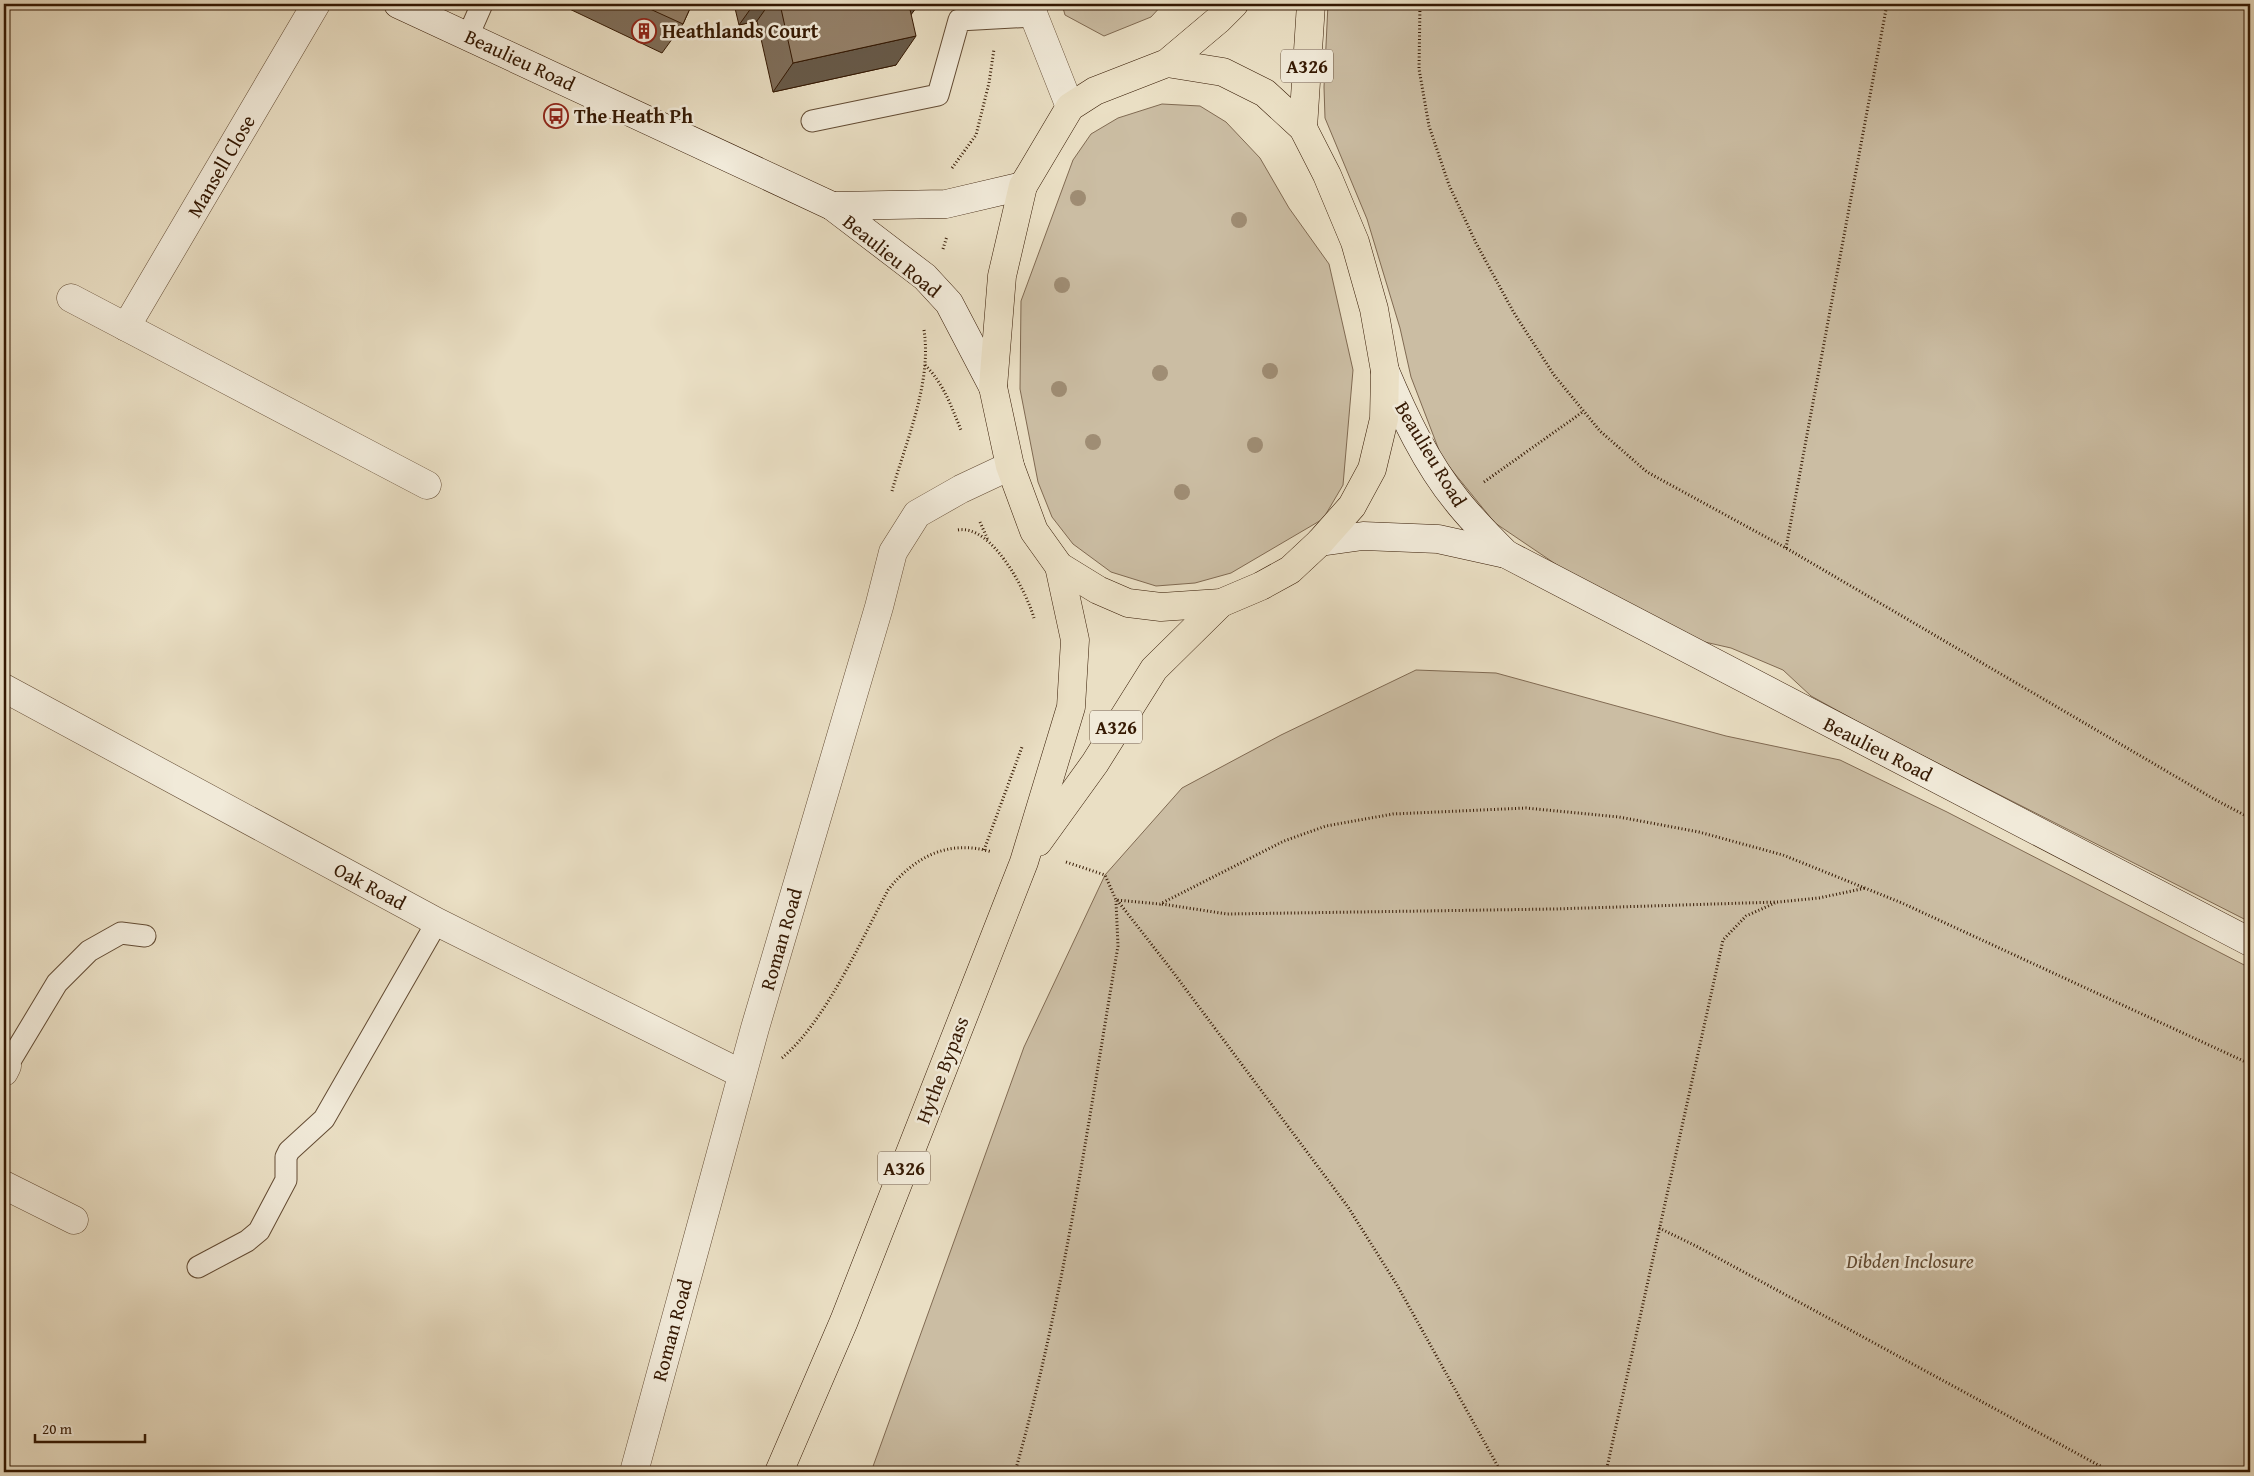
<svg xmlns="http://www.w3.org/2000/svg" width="2254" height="1476" font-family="'Gentium Book Plus',serif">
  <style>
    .green { fill: #cbbda3; stroke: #806a52 }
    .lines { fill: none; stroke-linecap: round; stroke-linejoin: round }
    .lane-casing { stroke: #624a32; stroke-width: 23 }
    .street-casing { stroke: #624a32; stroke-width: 29 }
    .secondary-casing { stroke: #341802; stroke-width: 29 }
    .primary-casing { stroke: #341802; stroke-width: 29 }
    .path { stroke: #341802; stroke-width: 3; stroke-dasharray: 1 2.5; stroke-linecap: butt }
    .lane { stroke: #f1ead9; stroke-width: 21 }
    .street { stroke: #f1ead9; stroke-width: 28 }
    .secondary { stroke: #f1ead9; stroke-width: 28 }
    .primary { stroke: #eadfc4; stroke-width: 28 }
    .tree { fill: #9f8d74 }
    .wall { fill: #7e6d59; stroke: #341802 }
    .shaded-wall { fill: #675948; stroke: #341802 }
    .building { fill: #937f67; stroke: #341802 }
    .labels { text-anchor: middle; stroke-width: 5; stroke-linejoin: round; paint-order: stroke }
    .shield { fill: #f1ead9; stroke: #6d5742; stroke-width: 1 }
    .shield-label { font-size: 19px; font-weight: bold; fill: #341802 }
    .poi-label { font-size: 20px; font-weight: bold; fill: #341802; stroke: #f1ead9; text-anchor: start }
    .street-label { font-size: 20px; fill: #341802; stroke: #f1ead9 }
    .park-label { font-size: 20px; font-style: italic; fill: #614a32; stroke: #f1ead9 }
  </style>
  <rect width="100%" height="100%" fill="#eadfc4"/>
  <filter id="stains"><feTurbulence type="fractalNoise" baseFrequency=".004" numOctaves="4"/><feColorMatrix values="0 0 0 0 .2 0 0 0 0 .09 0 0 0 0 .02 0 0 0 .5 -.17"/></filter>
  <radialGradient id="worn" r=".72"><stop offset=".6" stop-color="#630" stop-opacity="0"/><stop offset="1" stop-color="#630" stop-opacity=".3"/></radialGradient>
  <g class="green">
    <path d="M 1062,4 L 1163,4 L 1151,17 L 1104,36 L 1065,15 Z"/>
    <path d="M 1328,4 L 2250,4 L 2250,922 L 1880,734 L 1811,696 L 1783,670 L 1731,648 L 1696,640 L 1588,586 L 1495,523 L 1442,458 L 1411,377 L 1400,328 L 1367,219 L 1325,118 L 1324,87 Z"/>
    <path d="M 1162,104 L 1200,106 L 1226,122 L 1260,158 L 1289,208 L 1329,264 L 1353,370 L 1343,485 L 1323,519 L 1231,573 L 1195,583 L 1156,586 L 1111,572 L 1073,544 L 1052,517 L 1038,482 L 1020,389 L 1021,301 L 1073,160 L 1091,134 L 1118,118 Z"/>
    <path d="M 1416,670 L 1496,673 L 1726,736 L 1840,760 L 1947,812 L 2250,968 L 2250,1472 L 871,1472 L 1024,1047 L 1105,875 L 1182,788 L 1281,735 Z"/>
  </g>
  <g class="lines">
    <defs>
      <g id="lane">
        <path d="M 468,36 L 482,4"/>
        <path d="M 812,121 L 938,95 L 959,20 L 1034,16"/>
        <path d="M 7,1066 L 57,983 L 89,951 L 121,933 L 145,936"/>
        <path d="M 198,1267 L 247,1241 L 259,1231 L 286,1180 L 286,1157 L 289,1151 L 324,1119 L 437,922"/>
      </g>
      <g id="street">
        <path d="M 1032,4 L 1034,16 L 1070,107"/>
        <path d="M 71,298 L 427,485"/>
        <path d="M 126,327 L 316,4"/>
        <path d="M 4,688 L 437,922 L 742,1074"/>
        <path d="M 4,1072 L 7,1066"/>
        <path d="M 4,1185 L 74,1220"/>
        <path d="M 634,1472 L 755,1028 L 879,607 L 893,552 L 917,514 L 961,489 L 1010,466"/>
      </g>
      <g id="secondary">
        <path d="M 398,4 L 832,206 L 925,277 L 949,303 L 993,387"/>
        <path d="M 832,206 L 946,204 L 1023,186"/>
        <path d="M 1385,371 C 1404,416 1426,463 1457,501 C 1472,520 1489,537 1506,554"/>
        <path d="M 1320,542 L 1363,536 L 1438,539 L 1506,554 L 2250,942"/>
      </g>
      <g id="primary">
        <path d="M 1167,63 L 1223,72 L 1265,93 L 1303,128 L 1327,175 L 1355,242 L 1374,309 L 1385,371 L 1384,419 L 1372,469 L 1352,506 L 1320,542 L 1290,570 L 1261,586 L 1221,603 L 1161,607 L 1128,603 L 1098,590 L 1059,566 L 1034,531 L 1010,466 L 993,387 L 1002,276 L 1023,186 L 1070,107 L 1095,91 L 1167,63 L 1218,20 L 1234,4"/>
        <path d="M 1303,128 L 1311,4"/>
        <path d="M 1038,842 L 1095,763 L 1154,669 L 1221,603"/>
        <path d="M 779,1472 L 844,1321 L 1024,862 L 1071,707 L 1075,640 L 1059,566"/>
      </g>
    </defs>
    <use href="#lane" class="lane-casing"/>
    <use href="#street" class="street-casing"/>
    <use href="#secondary" class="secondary-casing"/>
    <use href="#primary" class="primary-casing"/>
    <g class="path">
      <path d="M 1420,4 L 1419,69 L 1429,126 L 1449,185 L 1476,243 L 1514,313 L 1554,375 L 1600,431 L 1647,472 L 1786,548 L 2214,799 L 2250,818"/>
      <path d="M 952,168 L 976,135 L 989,83 L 994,49"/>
      <path d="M 943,249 L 947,236"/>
      <path d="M 925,365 C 944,384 951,406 961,430"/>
      <path d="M 1484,482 L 1584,411"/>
      <path d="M 892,491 C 906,441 932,383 924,330"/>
      <path d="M 980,522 L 988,540"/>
      <path d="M 958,530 C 992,524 1026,591 1034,618"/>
      <path d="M 1786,548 L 1887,4"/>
      <path d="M 984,850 L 1022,747"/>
      <path d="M 1066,862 L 1105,875 L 1116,900 L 1160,904 L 1284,841 L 1326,826 L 1393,814 L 1526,808 L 1619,817 L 1699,832 L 1783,855 L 1902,903 L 2250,1064"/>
      <path d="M 1117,900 L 1170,968 L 1348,1207 L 1397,1285 L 1501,1472"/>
      <path d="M 1162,904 L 1227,914 L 1554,909 L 1778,902 L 1819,898 L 1866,888"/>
      <path d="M 782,1058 C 826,1021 860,942 888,890 C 915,856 949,839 992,852"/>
      <path d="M 1659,1228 L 1696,1246 L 2111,1472"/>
      <path d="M 1015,1472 C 1064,1300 1088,1122 1118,946 L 1116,901"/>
      <path d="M 1606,1472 L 1723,940 L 1746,916 L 1775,903"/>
    </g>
    <use href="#lane" class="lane"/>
    <use href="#street" class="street"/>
    <use href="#secondary" class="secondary"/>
    <use href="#primary" class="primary"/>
  </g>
  <g class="tree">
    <circle cx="1078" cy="198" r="8"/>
    <circle cx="1239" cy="220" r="8"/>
    <circle cx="1062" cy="285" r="8"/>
    <circle cx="1270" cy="371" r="8"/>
    <circle cx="1160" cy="373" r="8"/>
    <circle cx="1059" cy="389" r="8"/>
    <circle cx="1093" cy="442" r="8"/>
    <circle cx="1255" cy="445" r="8"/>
    <circle cx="1182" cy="492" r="8"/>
  </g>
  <g class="wall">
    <path d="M 559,4 L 692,4 L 683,24 L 662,53 Z"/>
    <path d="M 734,4 L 919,4 L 911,14 L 896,65 L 773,92 L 757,21 L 739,25 Z"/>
  </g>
  <g class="shaded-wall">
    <path d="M 754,4 L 769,4 L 757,21 L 739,25 Z"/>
    <path d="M 913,4 L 919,4 L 899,31 L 909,5 Z"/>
    <path d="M 916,36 L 896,65 L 773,92 L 793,63 Z"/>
  </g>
  <g class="building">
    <path d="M 639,4 L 692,4 L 683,24 Z"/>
    <path d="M 780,4 L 913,4 L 909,5 L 916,36 L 793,63 Z"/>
  </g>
  <defs>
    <symbol id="building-ring" viewBox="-11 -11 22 22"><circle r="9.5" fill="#f1ead9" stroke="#8f2418" stroke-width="1.5"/><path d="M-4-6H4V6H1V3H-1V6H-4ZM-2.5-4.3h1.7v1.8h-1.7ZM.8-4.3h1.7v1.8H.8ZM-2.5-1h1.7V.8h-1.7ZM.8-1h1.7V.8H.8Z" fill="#8f2418"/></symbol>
    <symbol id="bus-ring" viewBox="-11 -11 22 22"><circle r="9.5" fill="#f1ead9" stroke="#8f2418" stroke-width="1.5"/><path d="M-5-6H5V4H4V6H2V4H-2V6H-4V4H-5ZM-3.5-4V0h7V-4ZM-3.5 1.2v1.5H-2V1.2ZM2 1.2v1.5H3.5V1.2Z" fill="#8f2418"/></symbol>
  </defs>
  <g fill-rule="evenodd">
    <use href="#building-ring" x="630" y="17" width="28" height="28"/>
    <use href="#bus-ring" x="542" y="102" width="28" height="28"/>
  </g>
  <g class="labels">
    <g class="shield">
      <rect x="1281" y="49.5" width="52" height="33" rx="4"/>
      <rect x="1090" y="710.5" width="52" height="33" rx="4"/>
      <rect x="878" y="1151.5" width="52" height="33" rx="4"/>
    </g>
    <g class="shield-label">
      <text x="1307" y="73">A326</text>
      <text x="1116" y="734">A326</text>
      <text x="904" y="1175">A326</text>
    </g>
    <g class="poi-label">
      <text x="662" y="38">Heathlands Court</text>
      <text x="574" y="123">The Heath Ph</text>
    </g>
    <g class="street-label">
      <text transform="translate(520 60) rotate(25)" y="7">Beaulieu Road</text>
      <text transform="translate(221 166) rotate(-60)" y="7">Mansell Close</text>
      <text transform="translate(892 256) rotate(39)" y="7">Beaulieu Road</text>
      <text transform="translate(1431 454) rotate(59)" y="7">Beaulieu Road</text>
      <text transform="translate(1878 749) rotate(27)" y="7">Beaulieu Road</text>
      <text transform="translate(370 886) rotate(28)" y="7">Oak Road</text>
      <text transform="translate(781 939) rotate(-74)" y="7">Roman Road</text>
      <text transform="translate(942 1070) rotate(-69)" y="7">Hythe Bypass</text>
      <text transform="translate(672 1330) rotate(-75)" y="7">Roman Road</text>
    </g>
    <g class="park-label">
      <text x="1910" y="1268">Dibden Inclosure</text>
    </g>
  </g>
  <rect width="2254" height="1476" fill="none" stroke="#eadfc4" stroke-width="20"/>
  <rect x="5" y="5" width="2244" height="1466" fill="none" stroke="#341802" stroke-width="2.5"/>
  <rect x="10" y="10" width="2234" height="1456" fill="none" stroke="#341802"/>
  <path d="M35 1434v8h110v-8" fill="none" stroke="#341802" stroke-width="2.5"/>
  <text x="42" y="1434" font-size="15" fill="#341802" stroke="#f1ead9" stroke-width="4" paint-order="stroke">20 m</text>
  <rect width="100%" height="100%" filter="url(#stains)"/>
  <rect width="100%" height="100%" fill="url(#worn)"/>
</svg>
